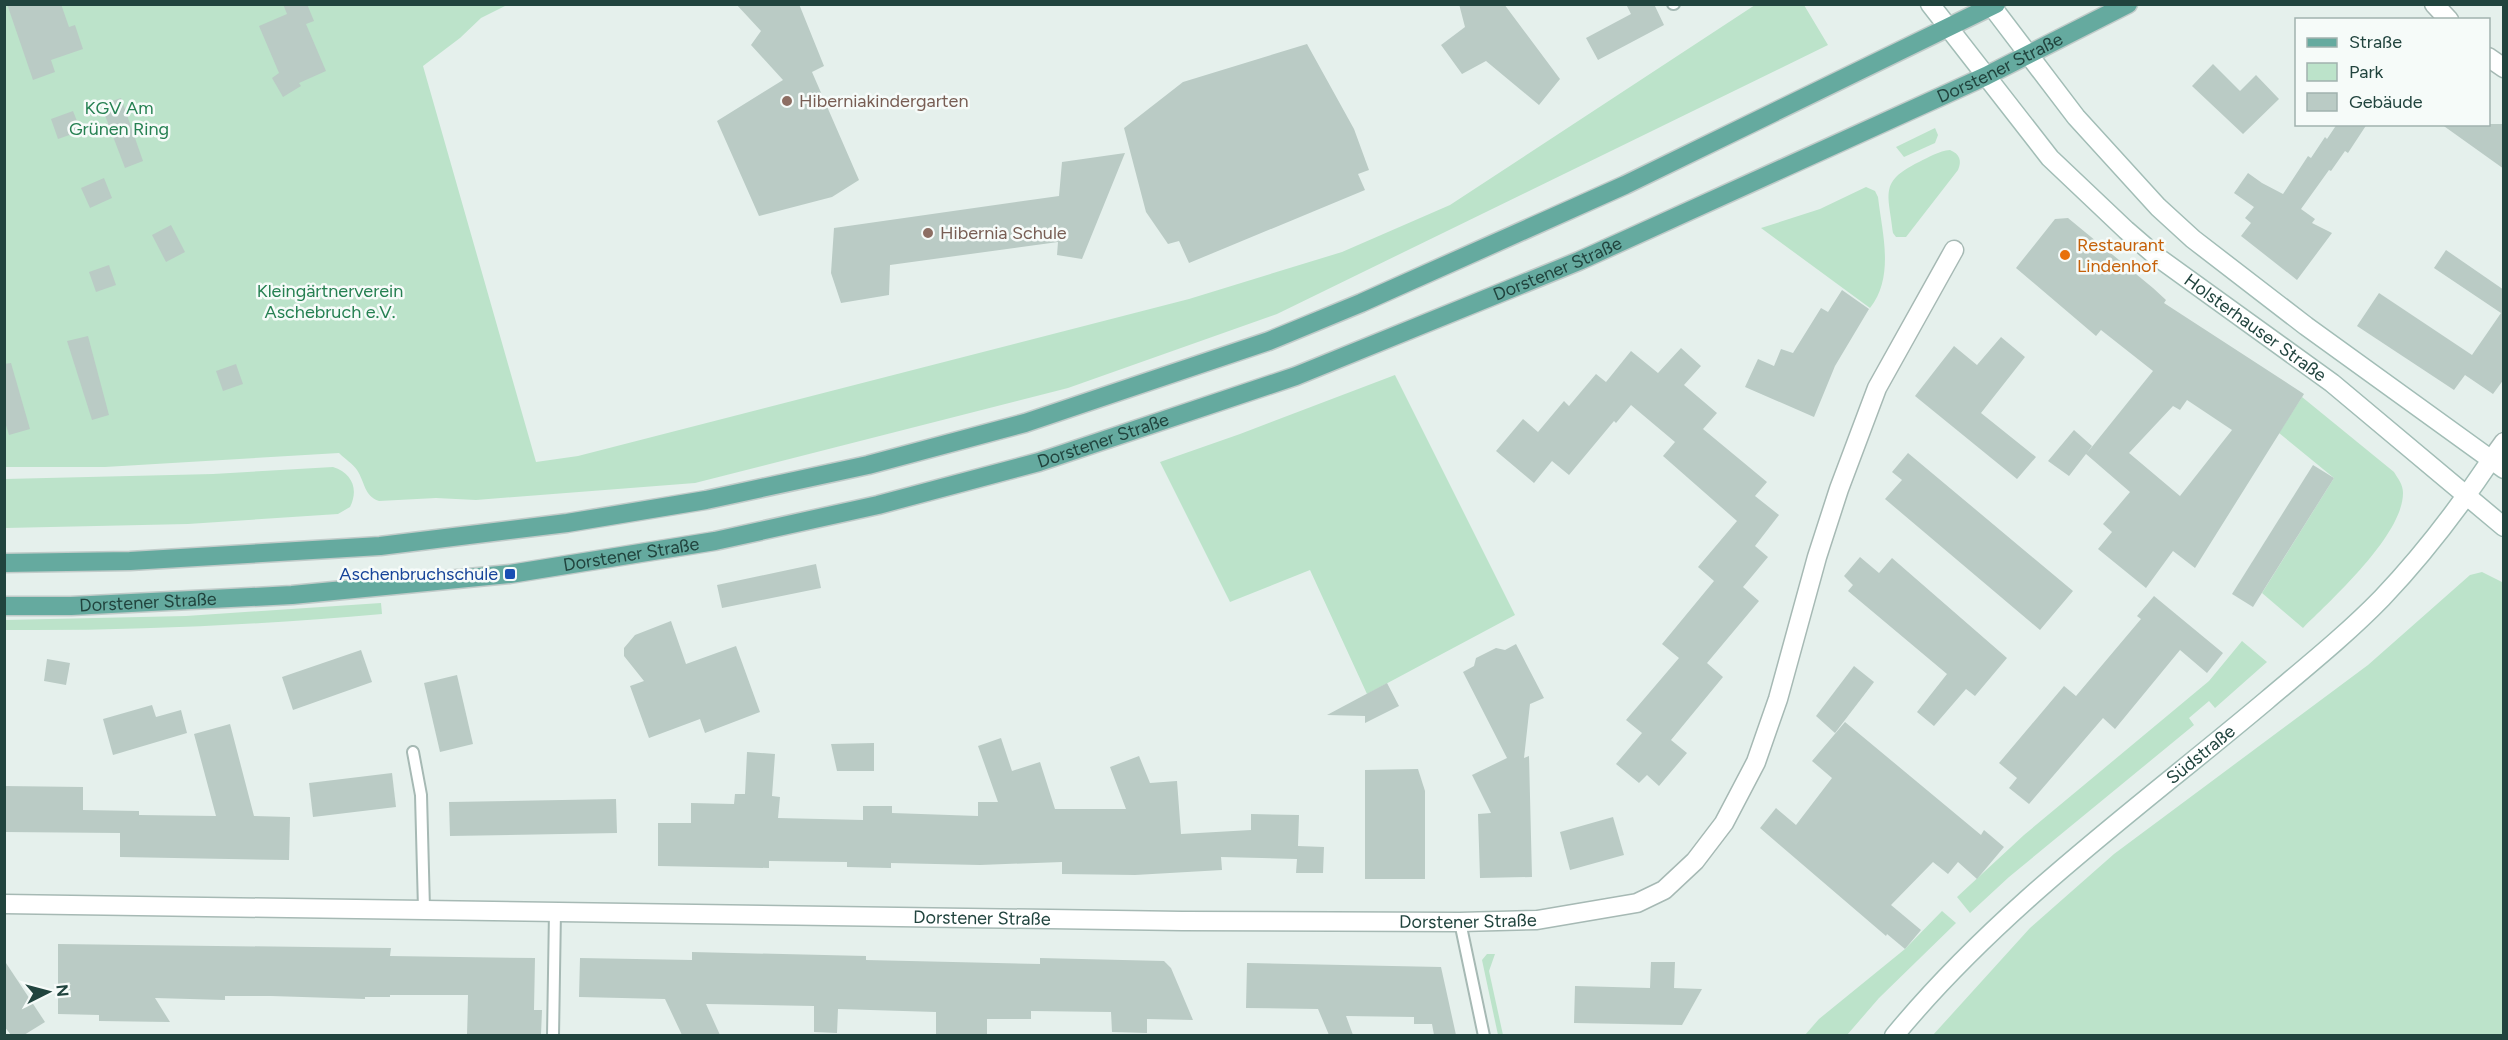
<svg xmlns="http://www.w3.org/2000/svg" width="2508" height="1040" font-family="Figtree,sans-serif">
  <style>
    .green { fill: #bce3ca }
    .building { fill: #bacbc5; fill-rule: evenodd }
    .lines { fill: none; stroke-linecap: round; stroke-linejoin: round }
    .lane-casing { stroke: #a6b9b4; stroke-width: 14 }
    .street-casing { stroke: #a6b9b4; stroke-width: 21 }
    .secondary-casing { stroke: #a2bdb6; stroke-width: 21 }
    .primary-casing { stroke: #c1cbc9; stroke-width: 21 }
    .lane { stroke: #fff; stroke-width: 10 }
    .street { stroke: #fff; stroke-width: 18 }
    .secondary { stroke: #fff; stroke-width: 18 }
    .primary { stroke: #65aa9f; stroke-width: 18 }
    .education-dot { fill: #8d6e63; stroke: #f6fbf9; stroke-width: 2 }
    .food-dot { fill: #e8710a; stroke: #f6fbf9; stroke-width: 2 }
    .transit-dot { fill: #1a4fb4; stroke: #f6fbf9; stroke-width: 2 }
    .labels { text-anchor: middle; stroke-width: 5; stroke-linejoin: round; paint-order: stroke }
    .street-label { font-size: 18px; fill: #21443e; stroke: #f6fbf9 }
    .education-label { font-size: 18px; fill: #785e54; stroke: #f6fbf9; text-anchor: start }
    .park-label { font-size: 18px; fill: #268052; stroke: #f6fbf9 }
    .food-label { font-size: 18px; fill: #c56008; stroke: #f6fbf9; text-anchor: start }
    .transit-label { font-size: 18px; fill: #164399; stroke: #f6fbf9; text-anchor: end }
  </style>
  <rect width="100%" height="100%" fill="#e5f0ec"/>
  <g class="green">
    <path d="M 5,5 L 507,5 L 481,18 L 460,38 L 423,66 L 536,462 L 578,456 L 1189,299 L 1342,252 L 1450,205 L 1755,5 L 1804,5 L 1828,45 L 1277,314 L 1068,388 L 695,483 L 476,500 L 436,498 L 379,501 C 364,496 365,482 357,470 C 353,464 344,458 339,453 L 105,467 L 5,467 Z"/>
    <path d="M 1935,128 L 1938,135 L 1935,143 L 1904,157 L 1896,147 Z"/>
    <path d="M 1950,150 C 1960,154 1962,161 1958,170 L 1906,237 L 1896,237 L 1893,233 C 1889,194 1878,182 1919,162 C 1929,157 1939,151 1950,150 Z"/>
    <path d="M 1866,187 L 1875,191 L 1878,197 C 1882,233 1895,276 1870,308 L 1761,228 L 1820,209 Z"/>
    <path d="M 1395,375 L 1515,615 L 1367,694 L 1310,570 L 1230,602 L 1160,462 L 1240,434 Z"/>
    <path d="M 2302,397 L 2394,472 C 2398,479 2403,484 2403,493 C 2403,535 2332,599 2303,628 L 2262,593 L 2334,478 L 2279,433 Z"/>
    <path d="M 333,467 C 352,473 359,489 350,507 L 338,514 L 188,524 L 5,528 L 5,479 L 213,474 Z"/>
    <path d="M 2482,572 L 2504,583 L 2503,1035 L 1933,1035 L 2030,928 L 2114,854 L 2368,665 L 2470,575 Z"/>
    <path d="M 381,603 L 382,614 C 256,625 130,631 5,630 L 5,620 L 186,616 Z"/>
    <path d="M 2242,641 L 2267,662 L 2215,708 L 2209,701 L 2189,718 L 2194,725 L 2009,877 L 1970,913 L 1957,897 L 2024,835 L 2209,681 Z"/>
    <path d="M 1942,911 L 1956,923 L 1879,998 L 1847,1035 L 1805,1035 L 1819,1019 L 1905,949 Z"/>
    <path d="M 1487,954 L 1495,954 L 1489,971 L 1503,1035 L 1498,1035 L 1482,960 Z"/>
  </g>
  <g class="building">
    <path d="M 7,4 L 61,4 L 69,27 L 75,25 L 83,49 L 51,60 L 55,72 L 33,80 Z"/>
    <path d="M 283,4 L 307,4 L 314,21 L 306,24 L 326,71 L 299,83 L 301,86 L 283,97 L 272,78 L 279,73 L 259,26 L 287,14 Z"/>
    <path d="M 736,4 L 799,4 L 824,66 L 812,72 L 859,180 L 832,197 L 759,216 L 717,121 L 783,80 L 751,45 L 761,31 Z"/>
    <path d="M 1459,4 L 1504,4 L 1560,79 L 1539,105 L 1486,61 L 1462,74 L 1441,45 L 1465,27 Z"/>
    <path d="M 1626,4 L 1654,4 L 1664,25 L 1598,60 L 1586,38 L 1631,14 Z"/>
    <path d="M 1307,44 L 1354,129 L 1369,170 L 1358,174 L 1365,190 L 1189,263 L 1179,241 L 1168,244 L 1146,212 L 1124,128 L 1183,82 Z"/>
    <path d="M 2213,64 L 2240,91 L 2256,75 L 2279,99 L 2243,134 L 2192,86 Z"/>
    <path d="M 121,98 L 143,161 L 125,168 L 101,105 Z"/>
    <path d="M 73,111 L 81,131 L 58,139 L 51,119 Z"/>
    <path d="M 2337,124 L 2367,124 L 2348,153 L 2345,151 L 2331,171 L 2329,170 L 2301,209 L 2315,219 L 2312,223 L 2332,233 L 2297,280 L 2241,236 L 2251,223 L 2245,218 L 2254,207 L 2234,193 L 2248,173 L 2262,183 L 2283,194 L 2308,156 L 2311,158 L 2325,137 L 2327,139 Z"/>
    <path d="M 2441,124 L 2504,124 L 2504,169 Z"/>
    <path d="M 1125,153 L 1082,259 L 1057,255 L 1058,242 L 890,265 L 889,295 L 841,303 L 831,273 L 834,228 L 1059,196 L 1062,162 Z"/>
    <path d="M 104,178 L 112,198 L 90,208 L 81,188 Z"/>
    <path d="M 2068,218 L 2153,288 L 2166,300 L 2164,303 L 2304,394 L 2195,568 L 2173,551 L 2146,588 L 2098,549 L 2112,532 L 2103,524 L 2130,492 L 2086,454 L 2069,476 L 2048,461 L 2074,430 L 2092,446 L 2087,453 L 2153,371 L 2101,330 L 2096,336 L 2016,268 L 2055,219 ZM 2187,400 L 2232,430 L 2180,496 L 2129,453 L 2173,406 L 2180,410 Z"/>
    <path d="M 171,225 L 185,252 L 166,262 L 152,235 Z"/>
    <path d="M 2446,250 L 2504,290 L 2504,379 L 2493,394 L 2465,375 L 2454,390 L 2357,326 L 2379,293 L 2472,355 L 2501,313 L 2434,268 Z"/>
    <path d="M 109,265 L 116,285 L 96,292 L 89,272 Z"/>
    <path d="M 1842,290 L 1869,309 L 1835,366 L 1814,417 L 1745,387 L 1758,359 L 1774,366 L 1781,349 L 1793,353 L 1821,308 L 1828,312 Z"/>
    <path d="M 88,336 L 109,415 L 92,420 L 67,341 Z"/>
    <path d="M 2001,337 L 2025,357 L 1981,413 L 2036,457 L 2017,479 L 1915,396 L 1954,346 L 1977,365 Z"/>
    <path d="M 1681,348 L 1701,366 L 1684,385 L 1717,413 L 1703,429 L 1767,482 L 1755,496 L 1779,515 L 1755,546 L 1768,557 L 1743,587 L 1759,601 L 1707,663 L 1723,677 L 1671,740 L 1687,753 L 1659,786 L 1647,775 L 1639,783 L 1616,764 L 1642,733 L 1626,720 L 1679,658 L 1662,644 L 1714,581 L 1698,567 L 1737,521 L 1663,456 L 1675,442 L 1631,405 L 1616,423 L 1614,421 L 1569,475 L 1552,461 L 1534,483 L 1496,451 L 1523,419 L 1538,432 L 1564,401 L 1569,406 L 1596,374 L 1606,382 L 1631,351 L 1658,373 Z"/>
    <path d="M 11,363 L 30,429 L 9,435 L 4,419 L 4,364 Z"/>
    <path d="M 236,364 L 243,384 L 223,391 L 216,371 Z"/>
    <path d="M 1908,453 L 2073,591 L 2040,630 L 1885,499 L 1902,480 L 1892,472 Z"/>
    <path d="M 2313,465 L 2334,478 L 2253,607 L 2232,594 Z"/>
    <path d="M 1860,557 L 1879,573 L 1892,558 L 2007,658 L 1975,696 L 1966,689 L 1934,726 L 1917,712 L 1947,674 L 1848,591 L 1853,585 L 1844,576 Z"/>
    <path d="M 816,564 L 821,588 L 722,608 L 717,585 Z"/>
    <path d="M 2154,596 L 2223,653 L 2207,673 L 2180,650 L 2115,729 L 2103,718 L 2029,804 L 2009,788 L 2017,778 L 1999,763 L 2064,686 L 2076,696 L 2141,619 L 2137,616 Z"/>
    <path d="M 671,621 L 686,664 L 736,646 L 760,712 L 705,733 L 700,719 L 649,738 L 630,686 L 644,681 L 624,656 L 624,648 L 635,635 Z"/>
    <path d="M 1516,644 L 1544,698 L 1530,704 L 1524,758 L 1529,756 L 1532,877 L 1480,878 L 1478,814 L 1491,813 L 1472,775 L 1507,758 L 1463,672 L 1474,666 L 1476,658 L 1496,648 L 1505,650 Z"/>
    <path d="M 361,650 L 372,682 L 293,710 L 282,677 Z"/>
    <path d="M 47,659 L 70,663 L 66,685 L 44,681 Z"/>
    <path d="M 1854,666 L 1874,682 L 1835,733 L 1816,716 Z"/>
    <path d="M 457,675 L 473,744 L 440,752 L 424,683 Z"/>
    <path d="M 1387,683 L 1399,706 L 1365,723 L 1365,716 L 1327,715 Z"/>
    <path d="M 152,705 L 156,717 L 181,710 L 187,733 L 113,755 L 103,719 Z"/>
    <path d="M 1845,722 L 1981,835 L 1984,830 L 2004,847 L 1977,879 L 1958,862 L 1948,874 L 1933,862 L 1891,905 L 1921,930 L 1905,949 L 1887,934 L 1886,936 L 1760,828 L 1776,808 L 1796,825 L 1832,778 L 1812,761 Z"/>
    <path d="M 230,724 L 254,816 L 290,817 L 289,860 L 120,857 L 120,833 L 4,832 L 4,786 L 83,787 L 83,810 L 139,811 L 139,815 L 216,816 L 194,734 Z"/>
    <path d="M 1001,738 L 1012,771 L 1040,762 L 1055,809 L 1126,809 L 1110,767 L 1139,756 L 1150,783 L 1177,781 L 1181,834 L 1251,830 L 1251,814 L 1299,815 L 1298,846 L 1324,847 L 1323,873 L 1296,873 L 1297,859 L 1221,857 L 1222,870 L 1135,875 L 1062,874 L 1062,862 L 980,865 L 891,863 L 891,868 L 847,867 L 847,862 L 769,861 L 769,868 L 658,866 L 658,823 L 691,823 L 691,803 L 734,804 L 735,794 L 745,794 L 747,752 L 775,754 L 772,796 L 780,797 L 778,818 L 863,820 L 863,806 L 892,806 L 892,813 L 978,816 L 978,802 L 998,802 L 978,746 Z"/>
    <path d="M 874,743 L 874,771 L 837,771 L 831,744 Z"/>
    <path d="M 1418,769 L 1425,791 L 1425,879 L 1365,879 L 1365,770 Z"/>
    <path d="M 392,773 L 396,807 L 313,817 L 309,783 Z"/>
    <path d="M 616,799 L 617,833 L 450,836 L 449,802 Z"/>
    <path d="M 1613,817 L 1624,855 L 1570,870 L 1560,832 Z"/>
    <path d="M 58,944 L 391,948 L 390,956 L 535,958 L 534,1010 L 542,1010 L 541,1035 L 467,1035 L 468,995 L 390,995 L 390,997 L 365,997 L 365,999 L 271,996 L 225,996 L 225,1000 L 155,998 L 170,1022 L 99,1021 L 99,1015 L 58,1014 Z"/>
    <path d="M 692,952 L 866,956 L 866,960 L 1040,964 L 1040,958 L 1164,961 L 1171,968 L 1193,1020 L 1147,1019 L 1147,1033 L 1112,1032 L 1111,1012 L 1031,1011 L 1031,1019 L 987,1019 L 987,1035 L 936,1035 L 936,1012 L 838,1009 L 837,1033 L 814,1032 L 814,1006 L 706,1004 L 720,1035 L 682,1035 L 665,999 L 579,997 L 580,958 L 692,960 Z"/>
    <path d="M 4,960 L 45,1022 L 24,1035 L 11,1035 L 4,1026 Z"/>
    <path d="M 1651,962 L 1675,962 L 1674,988 L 1702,989 L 1682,1025 L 1574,1023 L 1575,986 L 1650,988 Z"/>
    <path d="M 1247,963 L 1441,967 L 1456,1035 L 1434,1035 L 1432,1024 L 1414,1024 L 1414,1017 L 1346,1016 L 1353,1035 L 1329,1035 L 1318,1009 L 1246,1008 Z"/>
  </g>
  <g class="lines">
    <defs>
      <g id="lane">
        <path d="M 1673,4 L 1674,4"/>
        <path d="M 413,752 L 421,795 L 424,909"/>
        <path d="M 1460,922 L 1484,1036"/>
        <path d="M 553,1036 L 555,911"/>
      </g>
      <g id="street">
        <path d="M 2434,4 L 2449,20"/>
        <path d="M 2488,57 L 2504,68"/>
        <path d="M 2491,460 L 2504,442"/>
        <path id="s1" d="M 4,904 L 1182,921 L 1460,922 L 1537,920 L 1637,903 L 1664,890 L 1695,861 L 1724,823 L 1756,762 L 1778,699 L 1817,557 L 1839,489 L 1877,388 L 1954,250"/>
      </g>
      <g id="secondary">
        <path id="s2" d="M 1930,4 L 2050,158 L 2126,230 L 2156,256 L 2332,383 L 2504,527"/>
        <path d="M 1990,4 L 2076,117 L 2158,207 L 2193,239 L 2306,326 L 2504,469"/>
        <path id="s3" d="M 1894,1036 C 2001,906 2140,807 2267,700 C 2306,667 2347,634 2382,598 C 2423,555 2458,509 2491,460"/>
      </g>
      <g id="primary">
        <path d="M 4,563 L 130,561 L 380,546 L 567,523 L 706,500 L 868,465 L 1025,423 L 1269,341 L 1361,303 L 1625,185 L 1996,4"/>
        <path id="s4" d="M 4,606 L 71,606 L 292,595 L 510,574 L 715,541 L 878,505 L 1039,462 L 1296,376 L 1579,261 L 1986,76 L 2128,4"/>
      </g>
    </defs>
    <use href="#lane" class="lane-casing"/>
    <use href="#street" class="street-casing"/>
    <use href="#secondary" class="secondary-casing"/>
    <use href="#primary" class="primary-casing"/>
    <use href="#lane" class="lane"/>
    <use href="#street" class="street"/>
    <use href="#secondary" class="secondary"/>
    <use href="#primary" class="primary"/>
  </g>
  <g class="education-dot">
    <circle cx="787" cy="101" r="6"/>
    <circle cx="928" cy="233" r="6"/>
  </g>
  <circle class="food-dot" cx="2065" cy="255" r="6"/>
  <rect class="transit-dot" x="504" y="568" width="12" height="12" rx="3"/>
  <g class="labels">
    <g class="street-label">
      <text dy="6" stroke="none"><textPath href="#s4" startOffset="2088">Dorstener Straße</textPath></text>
      <text dy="6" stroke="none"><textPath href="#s4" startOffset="1602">Dorstener Straße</textPath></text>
      <text dy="6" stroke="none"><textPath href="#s2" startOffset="462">Holsterhauser Straße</textPath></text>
      <text dy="6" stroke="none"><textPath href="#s4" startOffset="1116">Dorstener Straße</textPath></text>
      <text dy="6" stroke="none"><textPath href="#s4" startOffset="630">Dorstener Straße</textPath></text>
      <text dy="6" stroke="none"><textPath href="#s4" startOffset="144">Dorstener Straße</textPath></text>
      <text dy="6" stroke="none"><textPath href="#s3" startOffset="417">Südstraße</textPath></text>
      <text dy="6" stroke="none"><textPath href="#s1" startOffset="978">Dorstener Straße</textPath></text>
      <text dy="6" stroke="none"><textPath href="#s1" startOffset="1464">Dorstener Straße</textPath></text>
    </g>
    <g class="education-label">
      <text x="799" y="107">Hiberniakindergarten</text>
      <text x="940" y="239">Hibernia Schule</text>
    </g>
    <g class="park-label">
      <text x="119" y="114">KGV Am<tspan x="119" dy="21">Grünen Ring</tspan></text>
      <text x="330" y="297">Kleingärtnerverein<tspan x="330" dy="21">Aschebruch e.V.</tspan></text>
    </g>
    <g class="food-label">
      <text x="2077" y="251">Restaurant<tspan x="2077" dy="21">Lindenhof</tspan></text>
    </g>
    <g class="transit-label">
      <text x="498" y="580">Aschenbruchschule</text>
    </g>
  </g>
  <rect width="2508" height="1040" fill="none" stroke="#21443e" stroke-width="12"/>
  <rect x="2295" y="18" width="195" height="108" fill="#f6fbf9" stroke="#a1b2ae" stroke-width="1.5"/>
  <rect x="2307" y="38" width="30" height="9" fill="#65aa9f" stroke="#a1b2ae" stroke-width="1.5"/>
  <text x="2349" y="48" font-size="18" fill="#21443e">Straße</text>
  <rect x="2307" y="63" width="30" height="18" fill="#bce3ca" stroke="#a1b2ae" stroke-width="1.5"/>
  <text x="2349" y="78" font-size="18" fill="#21443e">Park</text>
  <rect x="2307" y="93" width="30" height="18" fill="#bacbc5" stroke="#a1b2ae" stroke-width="1.5"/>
  <text x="2349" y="108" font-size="18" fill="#21443e">Gebäude</text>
  <g transform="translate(48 992) rotate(84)" stroke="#f6fbf9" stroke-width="4.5" paint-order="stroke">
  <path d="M0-4.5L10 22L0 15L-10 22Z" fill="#21443e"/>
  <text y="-9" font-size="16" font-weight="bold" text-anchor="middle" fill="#21443e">N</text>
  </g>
</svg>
